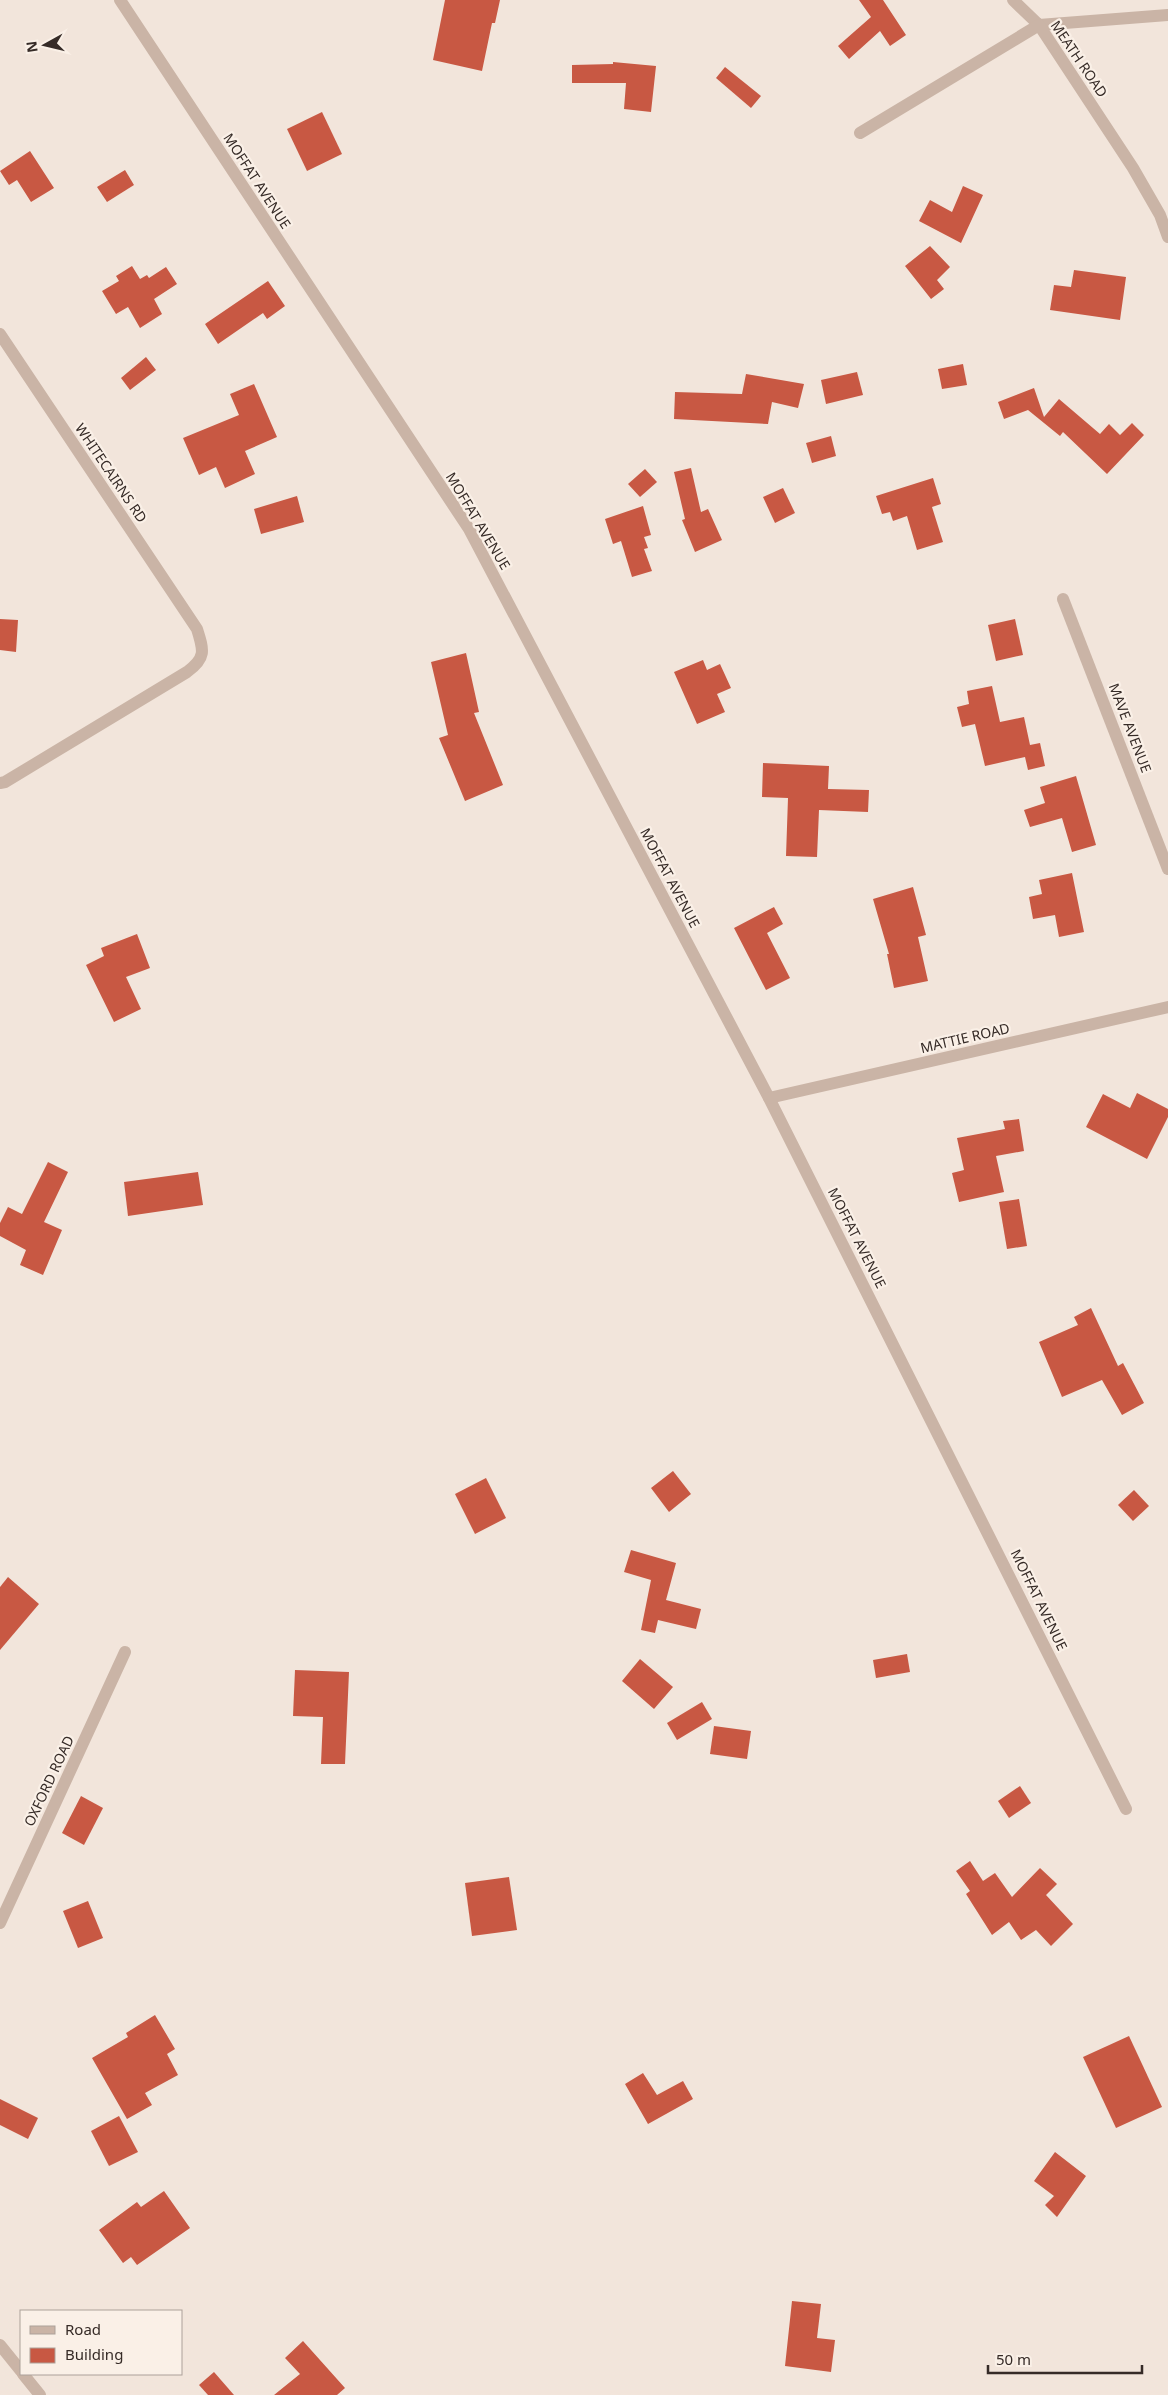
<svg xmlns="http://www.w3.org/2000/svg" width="1168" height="2395" font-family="'Noto Sans',sans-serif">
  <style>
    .building { fill: #c85843 }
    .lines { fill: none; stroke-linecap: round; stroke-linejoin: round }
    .minor { stroke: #cab4a6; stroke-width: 12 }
    .labels { text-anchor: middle; stroke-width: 4.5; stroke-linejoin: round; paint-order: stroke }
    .street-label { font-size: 14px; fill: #362b27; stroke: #faf0e7 }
  </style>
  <rect width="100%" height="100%" fill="#f2e5db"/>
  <g class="building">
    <path d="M 445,0 L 500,0 L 495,23 L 492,23 L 482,71 L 433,60 Z"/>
    <path d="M 859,0 L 883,0 L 906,35 L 890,46 L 880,31 L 849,59 L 838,46 L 871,17 Z"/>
    <path d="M 613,62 L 656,66 L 651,112 L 624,109 L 626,83 L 572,83 L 572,65 L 613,64 Z"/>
    <path d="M 725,67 L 761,96 L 751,108 L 716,78 Z"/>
    <path d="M 322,112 L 342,154 L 307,171 L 287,129 Z"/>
    <path d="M 30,151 L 54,188 L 31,202 L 17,180 L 9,185 L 0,171 Z"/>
    <path d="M 125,170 L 134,185 L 107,202 L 97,187 Z"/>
    <path d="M 963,186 L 983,195 L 961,243 L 919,221 L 930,200 L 952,212 Z"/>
    <path d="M 930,246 L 950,267 L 937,280 L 944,289 L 931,299 L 905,266 Z"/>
    <path d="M 132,266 L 140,279 L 147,275 L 149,278 L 166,267 L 177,284 L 154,299 L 162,314 L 140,328 L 128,307 L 116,314 L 102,291 L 119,281 L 116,276 Z"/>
    <path d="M 1074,270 L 1126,277 L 1120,320 L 1050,310 L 1054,285 L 1071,287 Z"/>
    <path d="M 268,281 L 285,306 L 267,319 L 263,313 L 218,344 L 205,324 Z"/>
    <path d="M 146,357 L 156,370 L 130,390 L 121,378 Z"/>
    <path d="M 963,364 L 967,385 L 942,389 L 938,369 Z"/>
    <path d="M 857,372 L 863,395 L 826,404 L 821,380 Z"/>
    <path d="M 746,374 L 804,384 L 798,408 L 772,402 L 768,424 L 674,419 L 675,392 L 742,394 Z"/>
    <path d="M 254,384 L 277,437 L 245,451 L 255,474 L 225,488 L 216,467 L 199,475 L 183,438 L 239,415 L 230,394 Z"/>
    <path d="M 1034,388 L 1044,417 L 1059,399 L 1100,434 L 1109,424 L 1120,435 L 1132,423 L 1144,435 L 1107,474 L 1063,432 L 1060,436 L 1028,410 L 1004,419 L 998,402 Z"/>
    <path d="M 831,436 L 836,456 L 812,463 L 806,443 Z"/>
    <path d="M 691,468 L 701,512 L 708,509 L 722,540 L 695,552 L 682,520 L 685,519 L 674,472 Z"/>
    <path d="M 645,469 L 657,482 L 640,497 L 628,484 Z"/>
    <path d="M 933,478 L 941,504 L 932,507 L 943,542 L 917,550 L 907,516 L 893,521 L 890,512 L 882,514 L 876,496 Z"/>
    <path d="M 783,488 L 795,513 L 775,523 L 763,497 Z"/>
    <path d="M 297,496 L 304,522 L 261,534 L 254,509 Z"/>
    <path d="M 643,506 L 651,535 L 644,537 L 648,548 L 644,549 L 652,571 L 632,577 L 621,541 L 613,544 L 605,519 Z"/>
    <path d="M 0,619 L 18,620 L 16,652 L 0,650 Z"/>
    <path d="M 1015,619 L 1023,655 L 996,661 L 988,625 Z"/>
    <path d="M 466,653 L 479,712 L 474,713 L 503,785 L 465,801 L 439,738 L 448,735 L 431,662 Z"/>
    <path d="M 703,660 L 707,670 L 720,664 L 731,688 L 717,694 L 725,712 L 697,724 L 674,672 Z"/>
    <path d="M 992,686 L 1000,722 L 1024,717 L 1030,745 L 1040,743 L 1045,766 L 1028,770 L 1025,757 L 985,766 L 975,724 L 962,727 L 957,707 L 969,704 L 967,691 Z"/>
    <path d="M 763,763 L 829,766 L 828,789 L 869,790 L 868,812 L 819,810 L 817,857 L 786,856 L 788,798 L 762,797 Z"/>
    <path d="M 1076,776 L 1096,845 L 1072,852 L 1062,818 L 1030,827 L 1024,810 L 1045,803 L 1040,787 Z"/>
    <path d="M 1072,873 L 1084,932 L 1059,937 L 1055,915 L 1033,919 L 1029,897 L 1042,894 L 1039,880 Z"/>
    <path d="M 913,887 L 926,935 L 918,937 L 928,981 L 894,988 L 887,954 L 889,954 L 873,899 Z"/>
    <path d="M 774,907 L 783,924 L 767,933 L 790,978 L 766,990 L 734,928 Z"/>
    <path d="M 137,934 L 150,968 L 126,977 L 141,1009 L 114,1022 L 86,965 L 104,956 L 101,948 Z"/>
    <path d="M 1137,1093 L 1168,1109 L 1168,1117 L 1147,1159 L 1086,1127 L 1103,1094 L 1130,1108 Z"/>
    <path d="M 1019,1119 L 1024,1151 L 996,1156 L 1004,1192 L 959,1202 L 952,1173 L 964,1170 L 957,1138 L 1005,1129 L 1003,1121 Z"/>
    <path d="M 48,1162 L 68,1172 L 44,1222 L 62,1230 L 43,1275 L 20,1265 L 26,1250 L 0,1236 L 0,1223 L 8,1207 L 22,1214 Z"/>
    <path d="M 198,1172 L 203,1205 L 128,1216 L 124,1182 Z"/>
    <path d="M 1019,1199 L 1027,1246 L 1007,1249 L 999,1202 Z"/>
    <path d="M 1091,1308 L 1118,1366 L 1123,1363 L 1144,1403 L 1122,1415 L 1102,1380 L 1062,1397 L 1039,1342 L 1078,1325 L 1074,1317 Z"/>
    <path d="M 673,1471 L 691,1494 L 669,1512 L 651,1488 Z"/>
    <path d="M 486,1478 L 506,1518 L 475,1534 L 455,1494 Z"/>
    <path d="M 1134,1490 L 1149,1506 L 1133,1521 L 1118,1505 Z"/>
    <path d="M 631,1550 L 676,1563 L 666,1600 L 701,1609 L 696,1629 L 658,1620 L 655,1633 L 641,1630 L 651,1580 L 624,1572 Z"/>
    <path d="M 8,1577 L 39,1604 L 0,1650 L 0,1587 Z"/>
    <path d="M 907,1654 L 910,1672 L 876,1678 L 873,1660 Z"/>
    <path d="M 640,1659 L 673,1687 L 654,1709 L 622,1681 Z"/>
    <path d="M 295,1670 L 349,1672 L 345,1764 L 321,1764 L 323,1717 L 293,1716 Z"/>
    <path d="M 702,1702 L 712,1719 L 677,1740 L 667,1723 Z"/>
    <path d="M 714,1726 L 751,1731 L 747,1759 L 710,1754 Z"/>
    <path d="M 1020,1786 L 1031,1803 L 1009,1818 L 998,1801 Z"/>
    <path d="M 81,1796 L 103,1808 L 84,1845 L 62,1833 Z"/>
    <path d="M 970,1861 L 983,1881 L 995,1873 L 1012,1897 L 1040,1868 L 1057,1884 L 1046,1895 L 1073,1924 L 1051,1946 L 1036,1930 L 1021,1940 L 1009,1922 L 992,1935 L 966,1894 L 970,1891 L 956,1871 Z"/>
    <path d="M 509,1877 L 517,1930 L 472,1936 L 465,1883 Z"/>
    <path d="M 88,1901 L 103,1938 L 78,1948 L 63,1911 Z"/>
    <path d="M 155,2015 L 175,2049 L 167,2054 L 178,2075 L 145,2093 L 152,2105 L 127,2119 L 92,2058 L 128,2037 L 126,2033 Z"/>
    <path d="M 1129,2036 L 1162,2107 L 1116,2128 L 1083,2057 Z"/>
    <path d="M 643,2073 L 657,2095 L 683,2081 L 693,2099 L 648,2124 L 625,2084 Z"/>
    <path d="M 0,2099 L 38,2118 L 28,2139 L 0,2125 Z"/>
    <path d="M 119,2116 L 138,2152 L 109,2166 L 91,2131 Z"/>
    <path d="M 1055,2152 L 1086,2176 L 1057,2217 L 1045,2205 L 1054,2196 L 1034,2181 Z"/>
    <path d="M 164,2191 L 190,2228 L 137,2265 L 131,2257 L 123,2263 L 99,2230 L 137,2202 L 141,2207 Z"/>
    <path d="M 792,2301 L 821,2304 L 817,2338 L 835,2340 L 831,2372 L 785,2366 Z"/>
    <path d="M 303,2341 L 345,2388 L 337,2395 L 274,2395 L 300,2374 L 285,2358 Z"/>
    <path d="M 214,2372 L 234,2395 L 208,2395 L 199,2385 Z"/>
  </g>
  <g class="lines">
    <g class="minor">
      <path d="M 120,0 L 469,529 L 769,1098 L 1126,1809"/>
      <path d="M 1013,0 L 1039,25 L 1168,15"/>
      <path d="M 860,133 L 1039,25 L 1133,168 L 1160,215 L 1168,237"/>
      <path d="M 0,334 L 197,629 C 204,651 206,658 187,672 L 5,782 L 0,783"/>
      <path d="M 1063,599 L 1168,869"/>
      <path d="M 769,1098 L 1168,1007"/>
      <path d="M 0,1923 L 125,1652"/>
      <path d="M 0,2345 L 21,2371"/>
      <path d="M 23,2374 L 40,2395"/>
    </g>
  </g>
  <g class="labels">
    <g class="street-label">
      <text transform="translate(1079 59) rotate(56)" y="5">MEATH ROAD</text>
      <text transform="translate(257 181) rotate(57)" y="5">MOFFAT AVENUE</text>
      <text transform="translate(111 473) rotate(56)" y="5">WHITECAIRNS RD</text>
      <text transform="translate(478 521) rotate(59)" y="5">MOFFAT AVENUE</text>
      <text transform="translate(1130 728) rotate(69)" y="5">MAVE AVENUE</text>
      <text transform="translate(670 878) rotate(62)" y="5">MOFFAT AVENUE</text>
      <text transform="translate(965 1038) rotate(-13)" y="5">MATTIE ROAD</text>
      <text transform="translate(857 1238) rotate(63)" y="5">MOFFAT AVENUE</text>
      <text transform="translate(1039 1600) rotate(64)" y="5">MOFFAT AVENUE</text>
      <text transform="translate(49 1781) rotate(-65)" y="5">OXFORD ROAD</text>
    </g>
  </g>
  <rect x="20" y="2310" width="162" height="65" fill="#faf0e7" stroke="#aca19a"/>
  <rect x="30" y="2326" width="25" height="8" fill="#cab4a6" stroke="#aca19a"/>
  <text x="65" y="2335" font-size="15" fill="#362b27">Road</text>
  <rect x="30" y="2348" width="25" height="15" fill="#c85843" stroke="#aca19a"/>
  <text x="65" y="2360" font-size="15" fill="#362b27">Building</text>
  <g transform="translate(45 45) rotate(262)" stroke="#faf0e7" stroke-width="4" paint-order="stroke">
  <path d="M0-4L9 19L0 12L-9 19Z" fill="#362b27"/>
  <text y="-8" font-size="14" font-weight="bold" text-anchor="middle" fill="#362b27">N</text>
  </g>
  <path d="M988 2365v8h154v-8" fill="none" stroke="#362b27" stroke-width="2.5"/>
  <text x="996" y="2365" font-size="15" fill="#362b27" stroke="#faf0e7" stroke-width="4" paint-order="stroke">50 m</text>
</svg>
